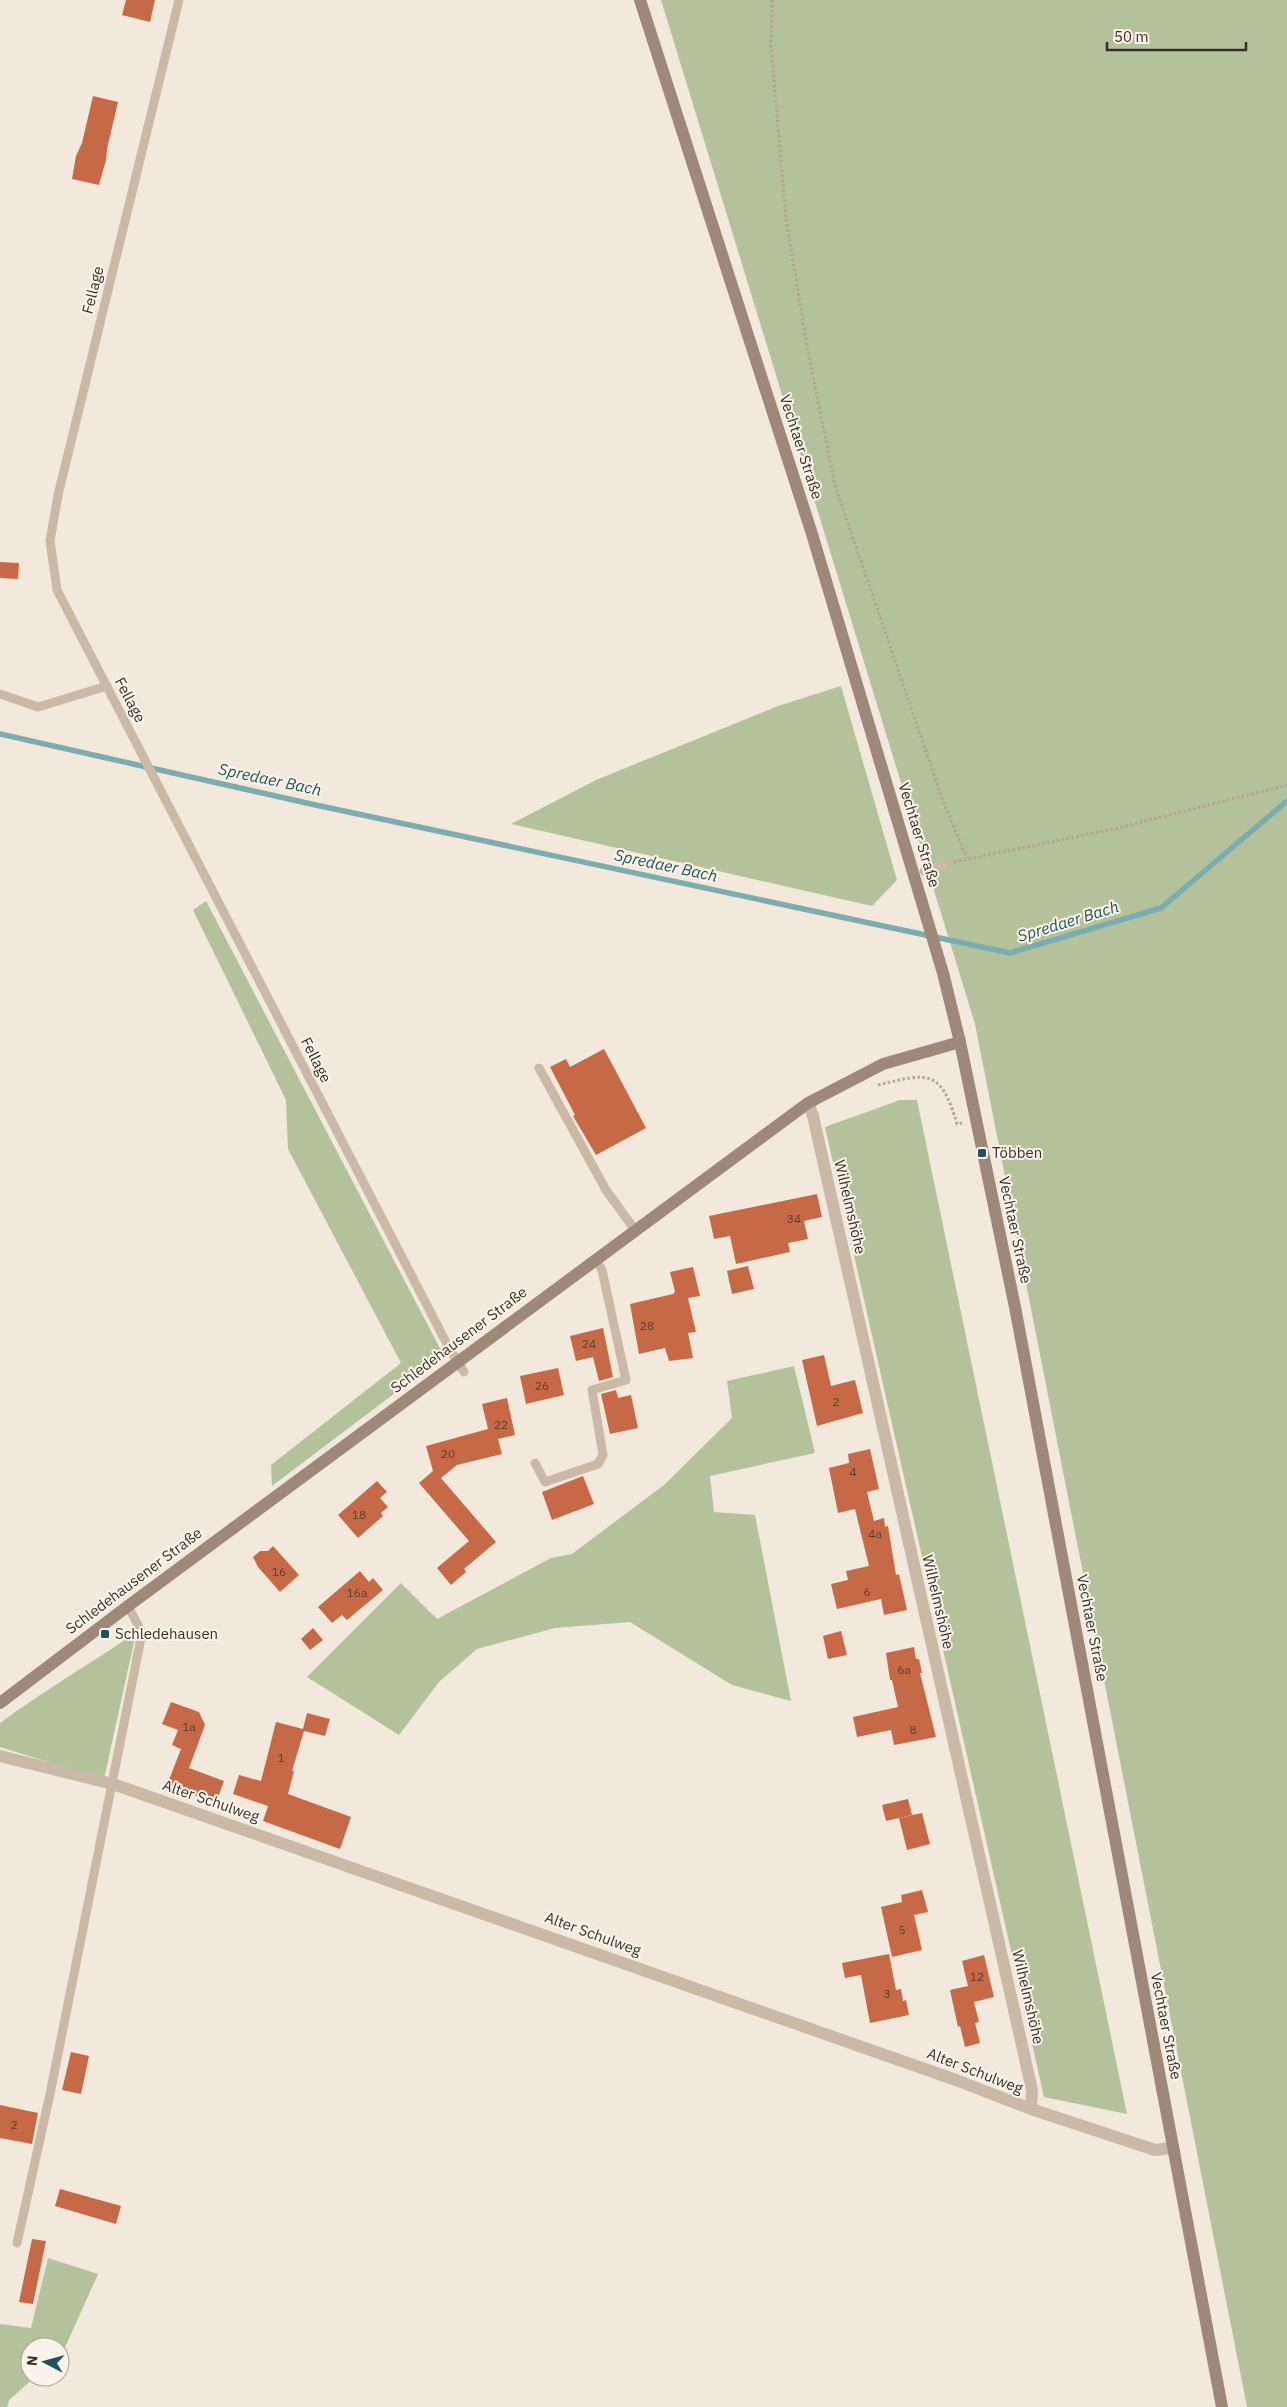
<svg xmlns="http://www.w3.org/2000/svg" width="1287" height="2407" font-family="'IBM Plex Sans',sans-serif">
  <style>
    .green { fill: #b4c29c }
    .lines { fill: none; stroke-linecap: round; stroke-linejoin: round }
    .stream { stroke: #7bacb0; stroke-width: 5.5 }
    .building { fill: #c66946 }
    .path { stroke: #b6a392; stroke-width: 3; stroke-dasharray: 2.5 2.5; stroke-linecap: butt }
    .lane { stroke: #cbb9a8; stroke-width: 9 }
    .street { stroke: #cbb9a8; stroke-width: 12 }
    .secondary { stroke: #9e8879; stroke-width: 12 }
    .poi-dot { fill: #1e5459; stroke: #faf3e9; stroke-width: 2 }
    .labels { text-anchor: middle; stroke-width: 4; stroke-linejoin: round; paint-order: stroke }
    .number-label { font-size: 12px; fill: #5b3d30 }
    .street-label { font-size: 15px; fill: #372e28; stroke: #faf3e9 }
    .poi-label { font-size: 15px; fill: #372e28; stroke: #faf3e9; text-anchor: start }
    .water-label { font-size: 16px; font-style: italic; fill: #1e5459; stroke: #faf3e9 }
  </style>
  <rect width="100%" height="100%" fill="#f2e9dc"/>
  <g class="green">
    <path d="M 661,0 L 1287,0 L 1287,2407 L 1247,2407 L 975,1024 Z"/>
    <path d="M 841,686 L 897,880 L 872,906 L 511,824 L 596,780 L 778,706 Z"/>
    <path d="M 206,901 L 444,1356 L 272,1486 L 271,1465 L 401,1363 L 288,1149 L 286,1100 L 193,910 Z"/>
    <path d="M 900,1100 L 917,1100 L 1127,2114 L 1044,2097 L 825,1127 Z"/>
    <path d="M 794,1366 L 815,1453 L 710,1476 L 714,1512 L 755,1515 L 791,1701 L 732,1685 L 630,1622 L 555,1628 L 477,1649 L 439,1682 L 399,1735 L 307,1677 L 401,1583 L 437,1619 L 551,1558 L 572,1554 L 664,1485 L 732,1418 L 727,1381 Z"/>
    <path d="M 131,1636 L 134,1642 L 104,1779 L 0,1747 L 0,1723 C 42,1692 88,1665 131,1636 Z"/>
    <path d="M 48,2258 L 98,2274 L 63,2352 L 60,2355 L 60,2347 L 30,2347 L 30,2377 L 35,2377 L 9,2400 L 7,2407 L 0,2407 L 0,2324 L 31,2328 Z"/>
  </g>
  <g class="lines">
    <path class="stream" d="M 0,734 L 311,804 L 1010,953 L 1161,908 L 1287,801"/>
  </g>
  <g class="building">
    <path d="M 126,0 L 155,0 L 150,22 L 122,15 Z"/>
    <path d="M 93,96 L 118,102 L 107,149 L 106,160 L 99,185 L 72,179 L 76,156 L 82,143 Z"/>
    <path d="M 0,562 L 19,563 L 18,579 L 0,578 Z"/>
    <path d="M 604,1049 L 646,1128 L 596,1155 L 573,1116 L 575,1115 L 550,1067 L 566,1059 L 570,1067 Z"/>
    <path d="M 817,1194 L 822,1217 L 804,1221 L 808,1239 L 788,1243 L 790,1252 L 736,1264 L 730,1236 L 714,1239 L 709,1216 Z"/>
    <path d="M 748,1266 L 754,1289 L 732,1294 L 727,1271 Z"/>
    <path d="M 693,1267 L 700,1296 L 688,1298 L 696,1332 L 688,1333 L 693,1358 L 669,1361 L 665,1348 L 639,1354 L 630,1304 L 673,1294 L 675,1292 L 670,1272 Z"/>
    <path d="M 603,1328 L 613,1377 L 599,1381 L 593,1357 L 576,1361 L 570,1336 Z"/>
    <path d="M 824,1355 L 831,1386 L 855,1380 L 863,1413 L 817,1426 L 802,1360 Z"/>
    <path d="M 558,1368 L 564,1395 L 526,1404 L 520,1376 Z"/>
    <path d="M 616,1390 L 618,1398 L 631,1395 L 638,1428 L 610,1434 L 601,1394 Z"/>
    <path d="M 507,1398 L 515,1435 L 498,1439 L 502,1454 L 457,1465 L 441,1478 L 496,1542 L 464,1569 L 466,1572 L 451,1585 L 437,1568 L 469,1541 L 419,1483 L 433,1471 L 426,1446 L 488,1429 L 482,1404 Z"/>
    <path d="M 870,1449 L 879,1489 L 867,1492 L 874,1521 L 884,1518 L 885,1527 L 888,1526 L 896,1575 L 899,1574 L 907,1610 L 884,1615 L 881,1599 L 837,1609 L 831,1584 L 848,1580 L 846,1571 L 869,1566 L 855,1509 L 838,1513 L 829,1468 L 849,1463 L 848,1454 Z"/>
    <path d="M 583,1476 L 594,1504 L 552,1520 L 542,1492 Z"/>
    <path d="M 377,1481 L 387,1492 L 380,1498 L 388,1507 L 381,1513 L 383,1516 L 358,1538 L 338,1515 Z"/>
    <path d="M 273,1546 L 299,1575 L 280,1592 L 258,1567 L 253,1557 L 260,1551 L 268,1551 Z"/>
    <path d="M 360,1571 L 369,1582 L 373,1578 L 383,1590 L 347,1620 L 342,1615 L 332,1623 L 318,1607 Z"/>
    <path d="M 313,1628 L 323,1640 L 310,1650 L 301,1639 Z"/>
    <path d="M 841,1631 L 847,1655 L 828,1659 L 823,1636 Z"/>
    <path d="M 914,1647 L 916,1659 L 919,1659 L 922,1673 L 920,1673 L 936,1737 L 894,1745 L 891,1730 L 857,1737 L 853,1717 L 898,1707 L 892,1680 L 890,1680 L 886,1653 Z"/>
    <path d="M 171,1702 L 199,1712 L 205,1725 L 189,1768 L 224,1781 L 216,1803 L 167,1785 L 181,1749 L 172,1745 L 178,1730 L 162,1724 Z"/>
    <path d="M 307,1713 L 330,1719 L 325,1736 L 304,1731 L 292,1771 L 294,1771 L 288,1794 L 351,1817 L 340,1849 L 263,1821 L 268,1806 L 233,1794 L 239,1775 L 261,1781 L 276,1722 L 303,1729 Z"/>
    <path d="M 908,1799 L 912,1815 L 886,1821 L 882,1805 Z"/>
    <path d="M 922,1813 L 930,1844 L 907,1850 L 899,1818 Z"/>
    <path d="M 922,1890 L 928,1912 L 914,1915 L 922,1950 L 892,1957 L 881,1907 L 902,1902 L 901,1895 Z"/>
    <path d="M 889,1954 L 896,1990 L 901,1989 L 903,2001 L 906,2000 L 909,2015 L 870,2023 L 861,1975 L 845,1978 L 842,1963 Z"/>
    <path d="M 984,1955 L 994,1997 L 974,2002 L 979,2022 L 975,2023 L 980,2043 L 965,2047 L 960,2026 L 958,2027 L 950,1990 L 968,1986 L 962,1961 Z"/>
    <path d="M 71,2052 L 89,2056 L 81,2094 L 62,2090 Z"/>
    <path d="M 0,2105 L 38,2113 L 32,2144 L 0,2138 Z"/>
    <path d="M 60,2189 L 121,2206 L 116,2224 L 55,2206 Z"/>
    <path d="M 32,2239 L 46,2241 L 33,2304 L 19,2302 Z"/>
  </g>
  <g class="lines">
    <g class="path">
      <path d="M 772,0 L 771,46 L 786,219 L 807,346 L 835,485 L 944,804 L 967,858"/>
      <path d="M 954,862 L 1118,828 L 1287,785"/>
      <path d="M 878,1085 C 930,1072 941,1070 957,1124 L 962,1123"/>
    </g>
    <g class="lane">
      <path d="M 179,0 L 58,495 L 50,541 L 57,590 L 449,1348 L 464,1372"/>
      <path d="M 0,694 L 38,707 L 107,686"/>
      <path d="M 924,871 L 943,866"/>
      <path d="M 539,1068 L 606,1190 L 635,1230"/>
      <path d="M 535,1463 L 545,1482 L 598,1464 L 603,1455 L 592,1390 L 626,1380 L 602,1270 L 595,1259"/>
      <path d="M 17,2243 L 50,2094 L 142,1633 L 128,1606"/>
    </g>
    <g class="street">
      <path d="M 808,1103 L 813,1116 L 1032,2090 L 1031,2109"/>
      <path d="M 0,1756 L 113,1784 L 956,2080 L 1031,2109 L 1155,2150 L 1172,2148"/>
    </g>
    <g class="secondary">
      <path d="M 640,0 L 812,534 L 943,973 L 960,1042 L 1015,1307 L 1222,2407"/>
      <path d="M 0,1703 L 128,1606 L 808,1103 L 883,1064 L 960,1042"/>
    </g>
  </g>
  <g class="poi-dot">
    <rect x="977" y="1148" width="10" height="10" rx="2.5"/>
    <rect x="100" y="1629" width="10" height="10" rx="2.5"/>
  </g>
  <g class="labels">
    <g class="number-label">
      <text x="794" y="1223">34</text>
      <text x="647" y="1330">28</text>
      <text x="589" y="1348">24</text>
      <text x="542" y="1390">26</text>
      <text x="836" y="1406">2</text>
      <text x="501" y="1429">22</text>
      <text x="448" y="1458">20</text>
      <text x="853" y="1476">4</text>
      <text x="359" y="1519">18</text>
      <text x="875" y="1538">4a</text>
      <text x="279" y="1576">16</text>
      <text x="867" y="1596">6</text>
      <text x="357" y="1597">16a</text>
      <text x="904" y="1674">6a</text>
      <text x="189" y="1731">1a</text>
      <text x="913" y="1734">8</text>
      <text x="281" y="1762">1</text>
      <text x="902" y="1934">5</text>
      <text x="977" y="1981">12</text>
      <text x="887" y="1998">3</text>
      <text x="14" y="2129">2</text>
    </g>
    <g class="street-label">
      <text transform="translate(93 290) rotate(-76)" y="5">Fellage</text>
      <text transform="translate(801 447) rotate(72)" y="5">Vechtaer Straße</text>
      <text transform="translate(130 700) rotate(62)" y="5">Fellage</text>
      <text transform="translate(919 835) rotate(73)" y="5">Vechtaer Straße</text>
      <text transform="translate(316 1060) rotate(63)" y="5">Fellage</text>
      <text transform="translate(850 1207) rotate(77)" y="5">Wilhelmshöhe</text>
      <text transform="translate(1015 1230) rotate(78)" y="5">Vechtaer Straße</text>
      <text transform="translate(459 1340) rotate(-37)" y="5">Schledehausener Straße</text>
      <text transform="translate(134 1581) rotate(-37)" y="5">Schledehausener Straße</text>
      <text transform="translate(938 1602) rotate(77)" y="5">Wilhelmshöhe</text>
      <text transform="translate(1092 1628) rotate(79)" y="5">Vechtaer Straße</text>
      <text transform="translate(211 1801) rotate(19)" y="5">Alter Schulweg</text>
      <text transform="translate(593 1934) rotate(20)" y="5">Alter Schulweg</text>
      <text transform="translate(1028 1997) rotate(77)" y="5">Wilhelmshöhe</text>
      <text transform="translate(1166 2026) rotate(79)" y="5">Vechtaer Straße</text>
      <text transform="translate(975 2071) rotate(21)" y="5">Alter Schulweg</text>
    </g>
    <g class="poi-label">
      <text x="992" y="1158">Többen</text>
      <text x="115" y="1639">Schledehausen</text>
    </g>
    <g class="water-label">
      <text transform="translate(270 779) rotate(12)" y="6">Spredaer Bach</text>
      <text transform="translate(666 865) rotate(12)" y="6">Spredaer Bach</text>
      <text transform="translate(1068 921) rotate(-17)" y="6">Spredaer Bach</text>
    </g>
  </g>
  <g transform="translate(45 2362) rotate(276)"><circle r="24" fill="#faf3e9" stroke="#aca49c"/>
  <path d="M0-4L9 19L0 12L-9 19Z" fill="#1e5459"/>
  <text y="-8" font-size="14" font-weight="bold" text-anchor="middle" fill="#372e28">N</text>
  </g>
  <path d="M1107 42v8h139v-8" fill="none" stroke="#372e28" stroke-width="2.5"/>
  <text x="1114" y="42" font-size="15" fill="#372e28" stroke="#faf3e9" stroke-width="4" paint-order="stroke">50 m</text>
</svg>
